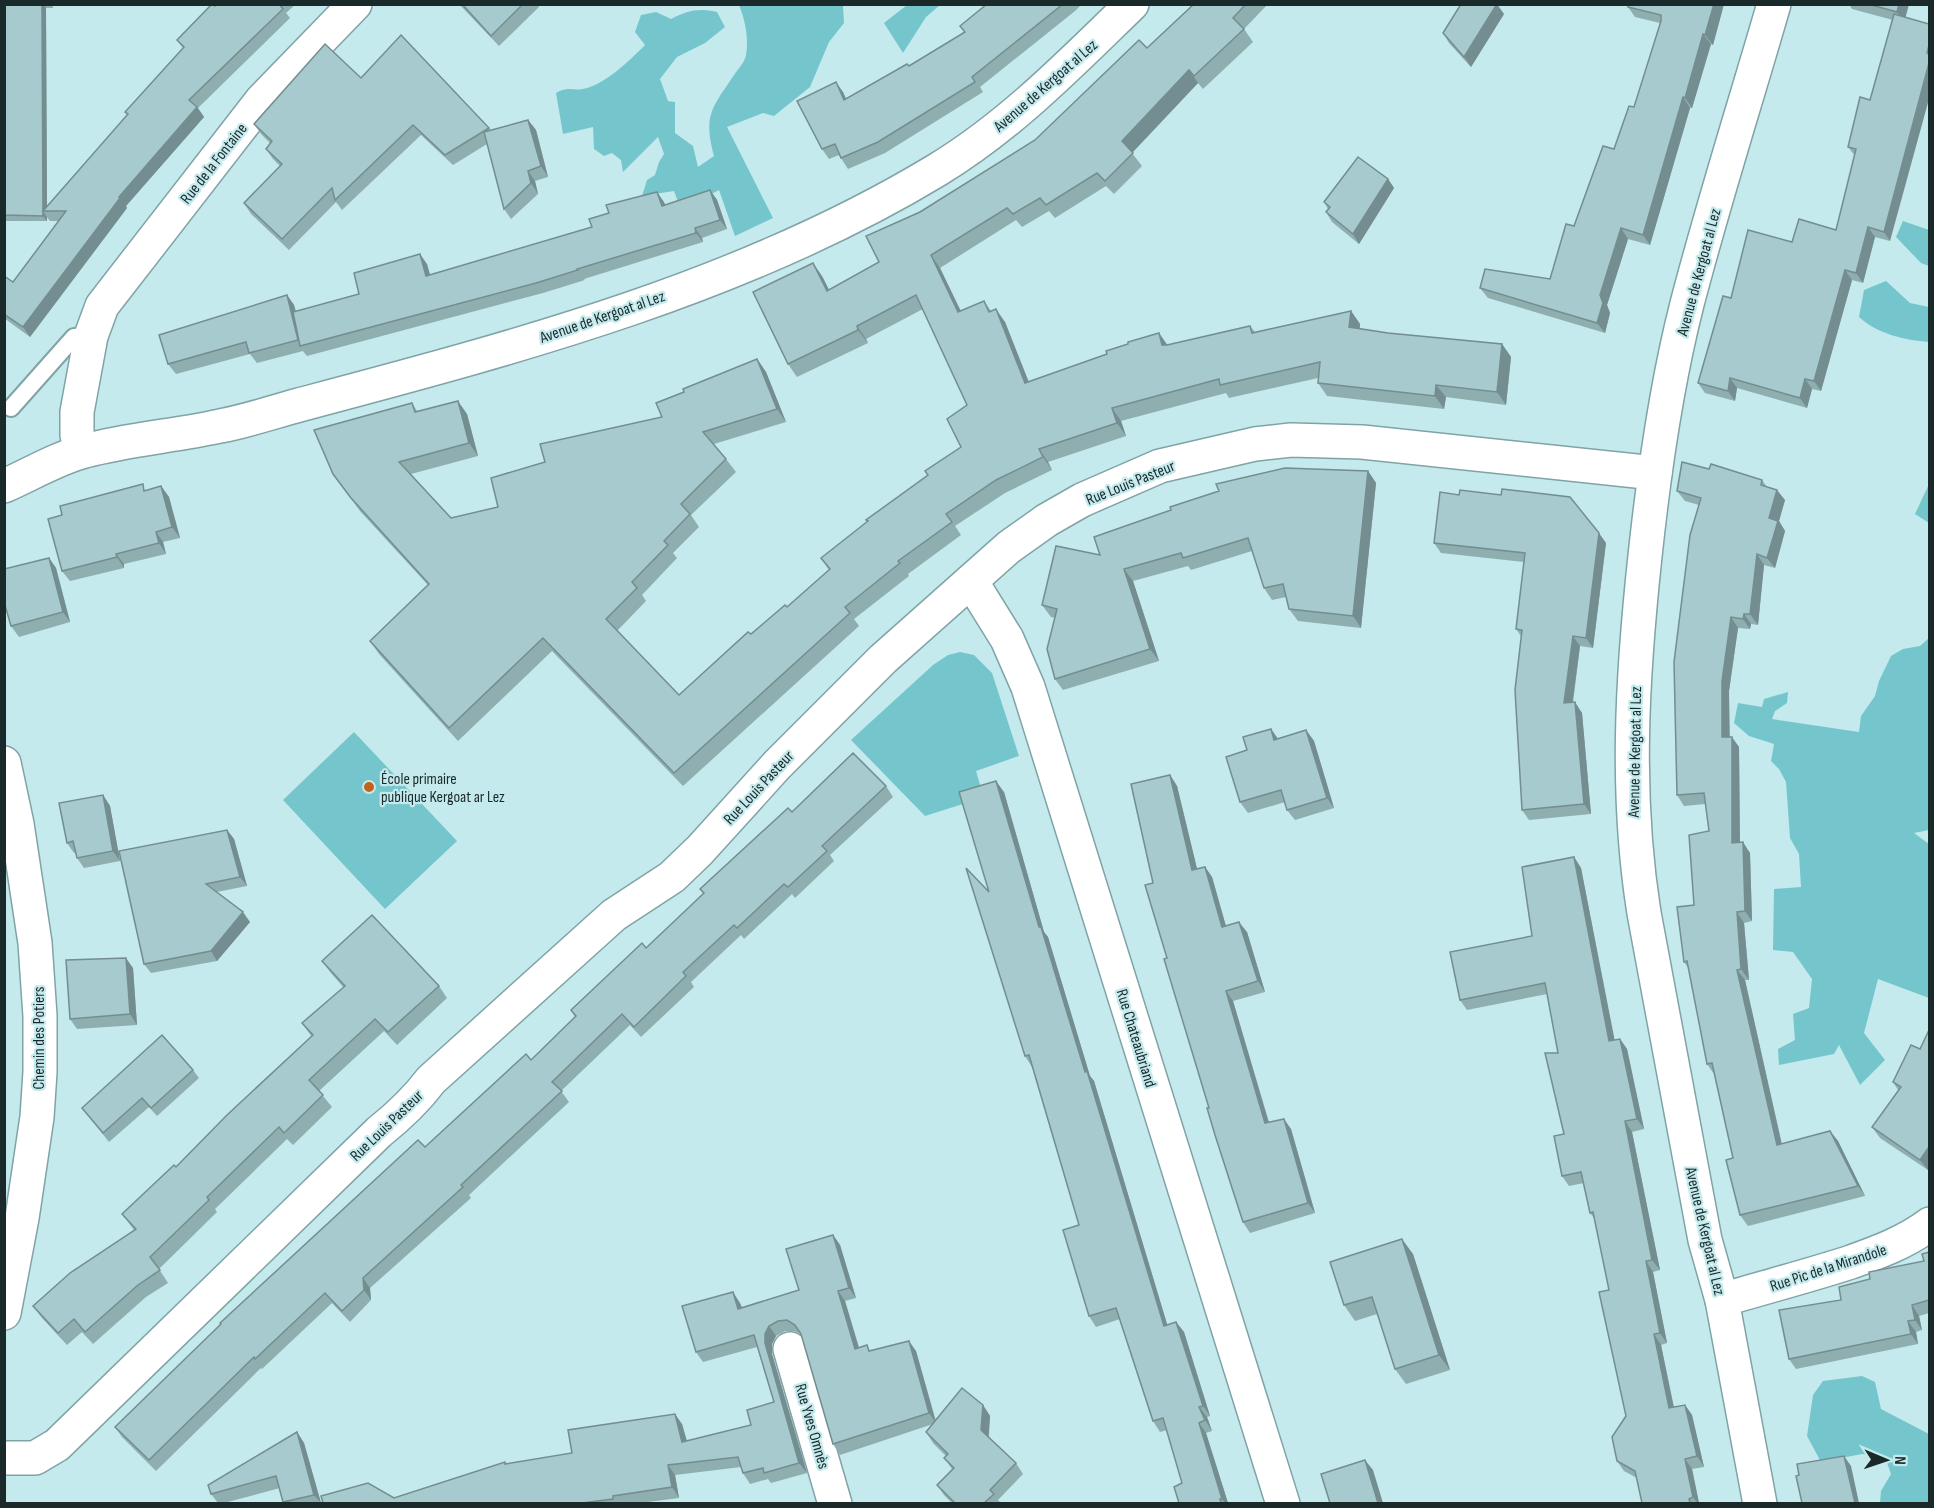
<svg xmlns="http://www.w3.org/2000/svg" width="1934" height="1508" font-family="'Sofia Sans Condensed',sans-serif">
  <style>
    .green { fill: #75c6cc }
    .lines { fill: none; stroke-linecap: round; stroke-linejoin: round }
    .lane-casing { stroke: #80a3a6; stroke-width: 20 }
    .street-casing { stroke: #80a3a6; stroke-width: 36 }
    .lane { stroke: #fff; stroke-width: 16 }
    .street { stroke: #fff; stroke-width: 33 }
    .wall { fill: #8faeb0 }
    .shaded-wall { fill: #748d90 }
    .building { fill: #a6cacd; stroke: #748d90; stroke-width: 1.5 }
    .poi-dot { fill: #c16318; stroke: #c4eaed; stroke-width: 2 }
    .labels { text-anchor: middle; stroke-width: 4.5; stroke-linejoin: round; paint-order: stroke }
    .street-label { font-size: 16px; fill: #1a292a; stroke: #c4eaed }
    .poi-label { font-size: 16px; fill: #1a292a; stroke: #c4eaed; text-anchor: start }
  </style>
  <rect width="100%" height="100%" fill="#c4eaed"/>
  <g class="green">
    <path d="M 840,4 L 843,6 L 844,23 L 829,42 L 810,87 L 774,116 L 763,113 L 727,127 L 773,218 L 735,236 L 719,190 L 681,210 L 674,191 L 642,196 L 647,180 L 655,175 L 659,162 L 664,154 L 658,137 L 623,172 L 621,160 L 612,153 L 604,156 L 594,149 L 593,127 L 563,134 L 556,93 C 569,86 571,91 583,89 C 605,85 630,60 645,45 L 635,32 L 641,15 L 656,12 L 671,19 C 689,10 698,8 717,12 L 725,27 L 705,43 L 677,57 L 660,79 L 668,101 L 675,102 L 675,133 L 693,146 L 698,167 L 714,156 C 703,115 712,108 734,75 C 738,69 745,62 746,55 C 749,39 745,19 739,5 Z"/>
    <path d="M 907,5 L 940,5 L 926,17 L 903,53 L 884,23 Z"/>
    <path d="M 1903,221 L 1929,230 L 1929,266 L 1921,263 L 1896,237 Z"/>
    <path d="M 1886,281 L 1910,303 L 1929,307 L 1929,342 C 1905,340 1877,334 1859,317 L 1864,290 Z"/>
    <path d="M 1929,484 L 1930,523 L 1929,523 L 1915,514 Z"/>
    <path d="M 1929,638 L 1929,830 L 1914,833 L 1929,844 L 1929,998 L 1878,979 L 1864,1033 L 1885,1060 L 1860,1085 L 1839,1045 L 1834,1054 L 1779,1065 L 1778,1049 L 1795,1040 L 1793,1014 L 1809,1008 L 1812,979 L 1793,952 L 1773,950 L 1774,889 L 1801,887 L 1799,854 L 1790,838 L 1786,782 L 1779,769 L 1771,761 L 1774,744 L 1749,736 L 1734,723 L 1738,703 L 1762,707 L 1764,699 L 1788,692 L 1787,703 L 1775,711 L 1772,719 L 1859,732 L 1861,716 L 1875,696 L 1879,681 L 1891,656 L 1903,649 L 1920,646 Z"/>
    <path d="M 960,652 L 974,655 L 992,673 L 1019,756 L 976,771 L 983,795 L 966,803 L 925,816 L 851,740 L 933,665 L 948,655 Z"/>
    <path d="M 354,732 L 457,841 L 385,909 L 283,800 Z"/>
    <path d="M 1862,1376 L 1875,1382 L 1881,1409 L 1929,1434 L 1929,1503 L 1880,1503 L 1881,1491 L 1891,1474 L 1885,1457 L 1862,1454 L 1821,1462 L 1807,1436 L 1813,1395 L 1823,1381 Z"/>
  </g>
  <g class="lines">
    <defs>
      <path id="lane" d="M 11,408 L 74,337 L 91,336"/>
      <g id="street">
        <path d="M 82,451 L 77,435 L 77,412 L 91,336 L 102,306 L 261,101 L 355,4"/>
        <path d="M 4,486 C 29,475 60,457 85,451 C 129,439 175,436 220,426 C 247,421 273,412 299,405 C 517,347 742,288 937,170 C 1011,125 1070,64 1132,4"/>
        <path d="M 971,581 L 1007,639 L 1028,687 L 1283,1504"/>
        <path d="M 4,763 L 17,824 L 35,943 L 40,1016 L 40,1072 L 37,1117 L 22,1218 L 4,1313"/>
        <path d="M 1722,1300 C 1765,1287 1808,1276 1851,1262 C 1879,1252 1906,1242 1930,1224"/>
        <path d="M 790,1349 L 835,1504"/>
        <path d="M 4,1458 L 35,1458 L 57,1445 L 379,1132 C 399,1116 416,1100 431,1080 L 614,915 L 672,877 L 700,850 L 777,765 L 883,659 L 1009,547 L 1047,520 L 1082,500 L 1160,466 L 1255,444 L 1291,440 L 1362,442 L 1655,473"/>
        <path d="M 1760,1504 L 1722,1300 L 1705,1240 L 1644,913 C 1625,794 1632,677 1645,556 C 1654,472 1666,386 1687,304 C 1713,204 1745,104 1774,4"/>
      </g>
    </defs>
    <use href="#lane" class="lane-casing"/>
    <use href="#street" class="street-casing"/>
    <use href="#lane" class="lane"/>
    <use href="#street" class="street"/>
  </g>
  <g class="wall">
    <path d="M 4,4 L 53,4 L 53,8 L 46,8 L 47,207 L 127,115 L 125,112 L 183,48 L 177,40 L 217,4 L 296,4 L 286,13 L 290,18 L 198,108 L 204,117 L 126,206 L 127,208 L 30,337 L 4,318 L 4,276 L 13,282 L 59,221 L 50,221 L 47,217 L 47,221 L 4,221 Z"/>
    <path d="M 459,4 L 537,4 L 539,7 L 499,46 Z"/>
    <path d="M 987,4 L 1082,4 L 1075,11 L 980,87 L 983,92 L 885,153 L 848,169 L 839,155 L 829,159 L 822,149 L 843,92 L 846,99 L 909,66 L 965,32 L 960,26 Z"/>
    <path d="M 1194,4 L 1268,4 L 1244,29 L 1253,42 L 1203,89 L 1198,83 L 1132,153 L 1142,166 L 1114,194 L 1106,186 L 1055,218 L 1049,211 L 1022,227 L 1016,220 L 940,268 L 961,311 L 984,301 L 991,311 L 1005,322 L 1029,382 L 1107,354 L 1128,344 L 1159,333 L 1167,345 L 1250,326 L 1255,332 L 1351,311 L 1360,324 L 1360,329 L 1388,333 L 1502,344 L 1511,357 L 1506,405 L 1446,397 L 1444,409 L 1327,396 L 1318,383 L 1318,378 L 1229,398 L 1226,393 L 1121,421 L 1126,436 L 1048,462 L 1052,470 L 1005,493 L 955,526 L 961,535 L 908,574 L 909,576 L 854,619 L 859,626 L 683,786 L 552,651 L 458,741 L 379,654 L 370,641 L 428,585 L 360,511 L 333,474 L 412,403 L 417,411 L 467,414 L 478,456 L 411,474 L 451,518 L 498,507 L 545,462 L 662,417 L 684,392 L 757,359 L 766,372 L 786,422 L 714,444 L 726,459 L 736,472 L 691,515 L 699,527 L 673,553 L 677,558 L 642,595 L 646,601 L 617,631 L 679,695 L 751,634 L 787,607 L 829,570 L 821,558 L 928,475 L 961,447 L 967,405 L 923,309 L 866,339 L 868,343 L 797,377 L 788,364 L 822,276 L 829,290 L 879,262 L 920,212 L 1035,140 L 1147,48 Z"/>
    <path d="M 1629,4 L 1724,4 L 1713,45 L 1711,44 L 1692,108 L 1690,108 L 1650,245 L 1628,239 L 1607,305 L 1610,313 L 1605,333 L 1488,298 L 1480,288 L 1550,279 L 1574,226 L 1614,149 L 1634,107 L 1660,23 L 1635,17 L 1628,7 Z"/>
    <path d="M 1849,4 L 1909,4 L 1905,17 L 1890,241 L 1875,237 L 1863,283 L 1852,280 L 1821,391 L 1812,389 L 1807,408 L 1737,388 L 1735,401 L 1705,393 L 1698,383 L 1731,298 L 1792,242 L 1836,230 L 1855,156 L 1848,147 L 1870,100 L 1893,20 L 1852,9 Z"/>
    <path d="M 1504,14 L 1471,67 L 1449,43 L 1443,33 Z"/>
    <path d="M 361,78 L 489,128 L 491,130 L 528,120 L 536,130 L 548,177 L 535,181 L 538,194 L 511,219 L 504,209 L 487,144 L 453,165 L 421,135 L 342,210 L 336,202 L 289,250 L 251,214 L 244,203 L 280,166 L 273,159 L 266,149 L 270,143 L 261,134 L 254,124 Z"/>
    <path d="M 1388,179 L 1394,188 L 1359,244 L 1332,222 L 1326,212 L 1328,209 L 1324,202 Z"/>
    <path d="M 710,190 L 717,200 L 727,229 L 702,238 L 703,242 L 584,279 L 585,280 L 543,293 L 307,356 L 303,351 L 257,363 L 250,354 L 176,374 L 168,364 L 287,295 L 294,305 L 296,311 L 359,294 L 427,264 L 430,275 L 592,227 L 664,202 L 665,205 Z"/>
    <path d="M 1709,469 L 1762,480 L 1767,487 L 1785,500 L 1779,521 L 1785,531 L 1775,568 L 1764,565 L 1758,625 L 1751,624 L 1750,629 L 1738,628 L 1729,691 L 1729,737 L 1739,747 L 1740,842 L 1750,853 L 1752,921 L 1744,923 L 1749,980 L 1745,980 L 1782,1144 L 1830,1131 L 1838,1141 L 1865,1196 L 1748,1226 L 1740,1215 L 1733,1158 L 1714,1074 L 1707,1064 L 1689,969 L 1684,962 L 1709,831 L 1705,804 L 1684,806 L 1677,795 L 1699,505 L 1685,501 L 1677,491 Z"/>
    <path d="M 1368,471 L 1376,483 L 1361,628 L 1298,621 L 1289,609 L 1286,597 L 1272,600 L 1264,588 L 1252,551 L 1191,570 L 1188,566 L 1133,581 L 1159,661 L 1063,690 L 1055,679 L 1055,618 L 1051,617 L 1042,605 L 1100,555 Z"/>
    <path d="M 161,486 L 169,497 L 180,538 L 163,542 L 166,554 L 124,564 L 124,568 L 70,581 L 62,571 L 62,515 Z"/>
    <path d="M 1434,543 L 1606,543 L 1593,648 L 1580,646 L 1573,703 L 1582,713 L 1591,814 L 1529,820 L 1522,810 L 1521,636 L 1516,629 L 1524,562 L 1441,553 Z"/>
    <path d="M 49,558 L 56,568 L 70,622 L 19,637 L 11,626 Z"/>
    <path d="M 1271,729 L 1278,739 L 1306,730 L 1314,741 L 1334,808 L 1295,820 L 1287,810 L 1285,802 L 1248,813 L 1240,802 L 1247,750 Z"/>
    <path d="M 1170,775 L 1177,786 L 1197,869 L 1205,867 L 1212,877 L 1226,926 L 1247,932 L 1265,992 L 1233,1001 L 1269,1122 L 1291,1129 L 1315,1213 L 1250,1233 L 1243,1222 L 1167,958 L 1153,883 Z"/>
    <path d="M 886,786 L 893,797 L 830,855 L 834,861 L 795,898 L 792,894 L 744,939 L 741,935 L 691,982 L 694,987 L 641,1037 L 630,1025 L 561,1091 L 569,1102 L 469,1195 L 471,1198 L 370,1288 L 371,1300 L 350,1322 L 332,1303 L 262,1369 L 261,1368 L 156,1471 L 122,1437 L 115,1427 L 425,1147 L 531,1060 L 575,1017 L 571,1010 L 646,948 L 704,894 L 700,889 L 792,812 Z"/>
    <path d="M 1004,792 L 1044,932 L 1048,937 L 1090,1076 L 1094,1081 L 1167,1325 L 1176,1322 L 1184,1332 L 1210,1416 L 1207,1417 L 1212,1431 L 1206,1433 L 1228,1503 L 1179,1503 L 1182,1483 L 1167,1430 L 1160,1432 L 1153,1421 L 1120,1319 L 1096,1327 L 1089,1316 L 1079,1225 L 1032,1067 L 1025,1056 L 989,892 Z"/>
    <path d="M 103,795 L 110,806 L 120,861 L 84,868 L 77,858 L 76,853 L 74,853 L 67,843 Z"/>
    <path d="M 227,830 L 234,839 L 247,886 L 217,892 L 250,922 L 217,961 L 151,973 L 144,964 Z"/>
    <path d="M 1574,857 L 1581,868 L 1614,1040 L 1620,1039 L 1627,1049 L 1644,1129 L 1632,1132 L 1660,1270 L 1653,1272 L 1667,1343 L 1661,1345 L 1674,1407 L 1685,1405 L 1692,1415 L 1704,1467 L 1692,1469 L 1699,1503 L 1642,1503 L 1637,1478 L 1624,1471 L 1617,1461 L 1626,1416 L 1609,1290 L 1594,1218 L 1590,1213 L 1584,1183 L 1569,1186 L 1562,1176 L 1564,1134 L 1558,1053 L 1547,994 L 1467,1010 L 1460,1000 L 1532,936 Z"/>
    <path d="M 322,961 L 439,986 L 447,998 L 397,1045 L 384,1031 L 319,1091 L 332,1107 L 293,1145 L 287,1139 L 215,1209 L 217,1212 L 159,1269 L 168,1283 L 146,1297 L 93,1344 L 82,1332 L 67,1345 L 42,1318 L 33,1306 L 134,1230 L 122,1214 L 176,1167 L 312,1037 L 302,1023 L 344,988 L 331,973 Z"/>
    <path d="M 133,968 L 137,1025 L 77,1029 L 70,1019 Z"/>
    <path d="M 1920,1049 L 1928,1170 L 1880,1138 L 1872,1127 L 1898,1090 L 1893,1082 Z"/>
    <path d="M 193,1070 L 199,1078 L 157,1116 L 149,1107 L 109,1142 L 82,1108 Z"/>
    <path d="M 833,1235 L 840,1245 L 856,1298 L 845,1301 L 859,1347 L 872,1351 L 916,1351 L 936,1421 L 983,1405 L 990,1416 L 989,1437 L 1016,1463 L 1023,1474 L 998,1500 L 1001,1503 L 952,1503 L 944,1495 L 937,1485 L 952,1469 L 944,1458 L 946,1456 L 933,1443 L 926,1432 L 933,1424 L 840,1455 L 833,1444 L 801,1334 L 794,1331 L 785,1331 L 776,1336 L 772,1344 L 772,1354 L 807,1473 L 771,1483 L 768,1479 L 750,1484 L 743,1473 L 741,1467 L 675,1475 L 679,1498 L 640,1503 L 323,1503 L 394,1498 L 505,1462 L 506,1464 L 572,1453 L 682,1424 L 687,1441 L 751,1425 L 774,1402 L 757,1347 L 703,1362 L 696,1352 L 740,1303 L 742,1307 L 799,1290 Z"/>
    <path d="M 1929,1252 L 1929,1313 L 1919,1316 L 1922,1330 L 1916,1332 L 1918,1344 L 1796,1369 L 1789,1359 L 1841,1300 L 1870,1279 L 1924,1261 Z"/>
    <path d="M 1413,1254 L 1450,1370 L 1406,1384 L 1395,1369 L 1377,1314 L 1355,1321 L 1344,1305 Z"/>
    <path d="M 297,1432 L 304,1443 L 321,1503 L 284,1503 L 280,1488 L 224,1503 L 218,1503 L 211,1494 Z"/>
  </g>
  <g class="shaded-wall">
    <path d="M 42,4 L 44,4 L 46,8 L 47,211 L 43,211 Z"/>
    <path d="M 1497,4 L 1504,14 L 1471,67 L 1464,57 Z"/>
    <path d="M 1714,4 L 1724,4 L 1713,45 L 1705,35 Z"/>
    <path d="M 1899,4 L 1909,4 L 1904,23 L 1897,12 Z"/>
    <path d="M 1703,34 L 1711,44 L 1692,108 L 1685,98 Z"/>
    <path d="M 1929,63 L 1929,99 L 1890,241 L 1884,232 Z"/>
    <path d="M 1189,70 L 1198,83 L 1131,154 L 1122,141 Z"/>
    <path d="M 836,82 L 843,92 L 851,110 L 844,100 Z"/>
    <path d="M 1683,97 L 1690,108 L 1650,245 L 1643,235 Z"/>
    <path d="M 197,107 L 204,117 L 126,206 L 127,208 L 30,337 L 23,327 L 119,197 Z"/>
    <path d="M 528,120 L 536,130 L 548,177 L 541,166 Z"/>
    <path d="M 528,171 L 535,181 L 538,194 L 531,183 Z"/>
    <path d="M 1388,179 L 1394,188 L 1359,244 L 1353,234 Z"/>
    <path d="M 710,190 L 717,200 L 727,229 L 720,220 Z"/>
    <path d="M 657,192 L 664,202 L 669,216 L 662,206 Z"/>
    <path d="M 43,212 L 47,217 L 47,221 L 43,216 Z"/>
    <path d="M 1868,227 L 1875,237 L 1863,283 L 1856,273 Z"/>
    <path d="M 695,228 L 702,238 L 703,242 L 696,233 Z"/>
    <path d="M 1621,228 L 1628,239 L 1607,305 L 1610,313 L 1605,333 L 1597,323 L 1600,295 Z"/>
    <path d="M 420,254 L 427,264 L 433,286 L 426,276 Z"/>
    <path d="M 931,255 L 940,268 L 967,325 L 958,312 Z"/>
    <path d="M 813,263 L 822,276 L 836,304 L 827,291 Z"/>
    <path d="M 1845,270 L 1852,280 L 1821,391 L 1814,381 Z"/>
    <path d="M 287,295 L 294,305 L 303,345 L 301,345 L 298,340 Z"/>
    <path d="M 996,309 L 1005,322 L 1034,396 L 1025,383 Z"/>
    <path d="M 1351,311 L 1360,324 L 1358,340 L 1349,327 Z"/>
    <path d="M 857,326 L 866,339 L 868,343 L 858,330 Z"/>
    <path d="M 1159,333 L 1168,346 L 1162,345 Z"/>
    <path d="M 1502,344 L 1511,357 L 1506,405 L 1497,392 Z"/>
    <path d="M 757,359 L 766,372 L 786,422 L 777,409 Z"/>
    <path d="M 1730,378 L 1737,388 L 1735,401 L 1728,391 Z"/>
    <path d="M 1805,379 L 1812,389 L 1807,408 L 1800,398 Z"/>
    <path d="M 1436,385 L 1446,397 L 1444,409 L 1435,396 Z"/>
    <path d="M 458,401 L 467,414 L 478,456 L 469,443 Z"/>
    <path d="M 1112,408 L 1121,421 L 1126,436 L 1117,423 Z"/>
    <path d="M 1039,449 L 1048,462 L 1052,470 L 1043,457 Z"/>
    <path d="M 1368,471 L 1376,483 L 1361,628 L 1353,616 Z"/>
    <path d="M 161,486 L 169,497 L 180,538 L 172,527 Z"/>
    <path d="M 1777,490 L 1785,500 L 1779,521 L 1785,531 L 1775,568 L 1767,558 L 1769,518 Z"/>
    <path d="M 156,532 L 163,542 L 166,554 L 159,543 Z"/>
    <path d="M 1599,533 L 1606,543 L 1593,648 L 1586,638 Z"/>
    <path d="M 116,554 L 124,564 L 124,568 L 117,557 Z"/>
    <path d="M 1757,554 L 1764,565 L 1758,625 L 1750,614 Z"/>
    <path d="M 49,558 L 56,568 L 70,622 L 63,612 Z"/>
    <path d="M 1124,569 L 1133,581 L 1159,661 L 1150,649 Z"/>
    <path d="M 1744,614 L 1751,624 L 1750,629 L 1743,619 Z"/>
    <path d="M 1731,617 L 1738,628 L 1729,691 L 1730,747 L 1722,737 L 1722,681 Z"/>
    <path d="M 1573,636 L 1580,646 L 1571,713 L 1564,703 Z"/>
    <path d="M 1575,702 L 1582,713 L 1591,814 L 1584,804 Z"/>
    <path d="M 1271,729 L 1278,739 L 1274,740 Z"/>
    <path d="M 1306,730 L 1314,741 L 1334,808 L 1327,798 Z"/>
    <path d="M 1732,737 L 1739,747 L 1740,853 L 1732,843 Z"/>
    <path d="M 1170,775 L 1177,786 L 1200,881 L 1192,870 Z"/>
    <path d="M 996,781 L 1004,792 L 1044,932 L 1048,937 L 1090,1076 L 1094,1081 L 1171,1337 L 1164,1326 L 1085,1072 L 1039,927 Z"/>
    <path d="M 103,795 L 110,806 L 120,861 L 113,851 Z"/>
    <path d="M 227,830 L 234,839 L 247,886 L 240,877 Z"/>
    <path d="M 1743,842 L 1750,853 L 1752,921 L 1745,911 Z"/>
    <path d="M 1574,857 L 1581,868 L 1617,1052 L 1609,1041 Z"/>
    <path d="M 1205,867 L 1212,877 L 1229,937 L 1222,927 Z"/>
    <path d="M 243,912 L 250,922 L 217,961 L 211,951 Z"/>
    <path d="M 1737,912 L 1744,923 L 1749,980 L 1741,969 Z"/>
    <path d="M 1239,922 L 1247,932 L 1265,992 L 1258,981 Z"/>
    <path d="M 126,958 L 133,968 L 137,1025 L 130,1014 Z"/>
    <path d="M 1737,970 L 1745,980 L 1784,1155 L 1777,1145 Z"/>
    <path d="M 1226,991 L 1233,1001 L 1272,1134 L 1265,1123 Z"/>
    <path d="M 1620,1039 L 1627,1049 L 1644,1129 L 1637,1119 Z"/>
    <path d="M 1284,1119 L 1291,1129 L 1315,1213 L 1308,1203 Z"/>
    <path d="M 1625,1121 L 1632,1132 L 1660,1270 L 1652,1260 Z"/>
    <path d="M 1830,1131 L 1838,1141 L 1865,1196 L 1858,1186 Z"/>
    <path d="M 1929,1147 L 1929,1168 L 1928,1170 L 1920,1160 Z"/>
    <path d="M 833,1235 L 840,1245 L 856,1298 L 849,1288 Z"/>
    <path d="M 1402,1239 L 1413,1254 L 1450,1370 L 1439,1355 Z"/>
    <path d="M 1646,1261 L 1653,1272 L 1667,1343 L 1660,1333 Z"/>
    <path d="M 363,1278 L 370,1288 L 371,1300 L 364,1290 Z"/>
    <path d="M 838,1291 L 845,1301 L 862,1359 L 855,1349 Z"/>
    <path d="M 733,1292 L 740,1303 L 745,1319 L 738,1309 Z"/>
    <path d="M 1912,1305 L 1919,1316 L 1922,1330 L 1915,1320 Z"/>
    <path d="M 1908,1321 L 1916,1332 L 1918,1344 L 1911,1334 Z"/>
    <path d="M 1176,1322 L 1184,1332 L 1210,1416 L 1203,1406 Z"/>
    <path d="M 769,1326 L 776,1336 L 772,1344 L 772,1354 L 807,1473 L 799,1463 L 765,1343 L 765,1334 Z"/>
    <path d="M 1654,1334 L 1661,1345 L 1676,1419 L 1669,1408 Z"/>
    <path d="M 909,1341 L 916,1351 L 936,1423 L 929,1413 Z"/>
    <path d="M 983,1405 L 990,1416 L 988,1441 L 981,1430 Z"/>
    <path d="M 1685,1405 L 1692,1415 L 1704,1467 L 1697,1456 Z"/>
    <path d="M 1199,1407 L 1207,1417 L 1212,1431 L 1205,1420 Z"/>
    <path d="M 675,1414 L 682,1424 L 690,1453 L 682,1442 Z"/>
    <path d="M 1199,1423 L 1206,1433 L 1228,1503 L 1225,1503 L 1222,1499 Z"/>
    <path d="M 297,1432 L 304,1443 L 321,1503 L 314,1495 Z"/>
    <path d="M 1844,1456 L 1851,1466 L 1859,1503 L 1855,1503 Z"/>
    <path d="M 1685,1459 L 1692,1469 L 1699,1503 L 1697,1503 L 1693,1497 Z"/>
    <path d="M 1365,1460 L 1373,1470 L 1383,1503 L 1378,1503 Z"/>
    <path d="M 668,1465 L 675,1475 L 679,1498 L 672,1487 Z"/>
  </g>
  <g class="building">
    <path d="M 4,4 L 42,4 L 43,216 L 4,215 Z"/>
    <path d="M 212,4 L 215,6 L 217,4 L 279,4 L 283,9 L 189,100 L 197,107 L 119,197 L 120,198 L 23,327 L 4,314 L 4,276 L 13,282 L 66,211 L 43,211 L 128,114 L 125,112 L 184,47 L 177,40 Z"/>
    <path d="M 462,4 L 523,4 L 491,36 Z"/>
    <path d="M 987,4 L 1063,4 L 972,77 L 975,82 L 878,142 L 841,158 L 835,144 L 822,149 L 797,101 L 836,82 L 844,100 L 907,64 L 909,66 L 965,32 L 960,26 Z"/>
    <path d="M 1194,4 L 1246,4 L 1233,18 L 1244,29 L 1194,76 L 1189,70 L 1122,141 L 1133,153 L 1105,181 L 1097,173 L 1046,205 L 1040,198 L 1013,214 L 1007,208 L 931,255 L 958,312 L 984,301 L 989,312 L 996,309 L 1025,383 L 1107,354 L 1106,351 L 1128,344 L 1128,342 L 1159,333 L 1162,345 L 1167,345 L 1250,326 L 1252,333 L 1351,311 L 1349,327 L 1388,333 L 1502,344 L 1497,392 L 1436,385 L 1435,396 L 1318,383 L 1320,362 L 1220,385 L 1219,379 L 1112,408 L 1117,423 L 1039,449 L 1043,457 L 996,480 L 946,514 L 952,522 L 898,561 L 900,563 L 845,607 L 850,613 L 674,773 L 543,638 L 449,728 L 370,641 L 429,584 L 351,498 L 333,474 L 314,430 L 412,403 L 415,412 L 458,401 L 469,443 L 399,462 L 451,518 L 498,507 L 491,478 L 545,462 L 540,444 L 662,417 L 656,403 L 684,392 L 683,389 L 757,359 L 777,409 L 703,432 L 726,459 L 681,504 L 690,514 L 664,541 L 668,545 L 632,582 L 637,588 L 606,619 L 679,695 L 748,632 L 751,634 L 785,605 L 787,607 L 830,569 L 821,558 L 868,521 L 866,520 L 928,475 L 925,471 L 961,447 L 947,419 L 967,405 L 916,295 L 857,326 L 858,330 L 788,364 L 753,292 L 813,263 L 827,291 L 879,262 L 866,236 L 920,212 L 1035,140 L 1139,40 L 1147,48 Z"/>
    <path d="M 1461,4 L 1497,4 L 1464,57 L 1443,33 Z"/>
    <path d="M 1629,4 L 1714,4 L 1705,35 L 1703,34 L 1685,98 L 1683,97 L 1643,235 L 1621,228 L 1600,295 L 1603,303 L 1597,323 L 1480,288 L 1485,269 L 1550,279 L 1566,224 L 1574,226 L 1603,146 L 1614,149 L 1629,106 L 1634,107 L 1661,21 L 1661,15 L 1628,7 Z"/>
    <path d="M 1868,4 L 1899,4 L 1897,12 Z"/>
    <path d="M 1894,14 L 1929,24 L 1929,45 L 1927,53 L 1929,54 L 1929,63 L 1884,232 L 1868,227 L 1856,273 L 1845,270 L 1814,381 L 1805,379 L 1800,398 L 1730,378 L 1728,391 L 1698,383 L 1723,296 L 1731,298 L 1748,230 L 1792,242 L 1799,219 L 1836,230 L 1856,149 L 1848,147 L 1860,97 L 1870,100 Z"/>
    <path d="M 401,35 L 489,128 L 445,155 L 413,125 L 335,200 L 332,188 L 282,239 L 244,203 L 282,164 L 266,149 L 272,141 L 254,124 L 325,44 L 361,78 Z"/>
    <path d="M 528,120 L 541,166 L 528,171 L 531,183 L 504,209 L 484,132 Z"/>
    <path d="M 1358,157 L 1388,179 L 1353,234 L 1326,212 L 1330,207 L 1324,202 Z"/>
    <path d="M 710,190 L 720,220 L 695,228 L 696,233 L 577,269 L 578,270 L 536,283 L 300,346 L 293,312 L 359,294 L 354,273 L 420,254 L 426,276 L 592,227 L 589,219 L 609,213 L 606,205 L 657,192 L 662,206 Z"/>
    <path d="M 287,295 L 298,340 L 249,353 L 246,342 L 168,364 L 159,335 Z"/>
    <path d="M 1682,462 L 1709,469 L 1711,464 L 1762,480 L 1761,485 L 1777,490 L 1769,518 L 1778,521 L 1767,558 L 1757,554 L 1750,614 L 1744,614 L 1743,619 L 1731,617 L 1722,681 L 1722,737 L 1732,737 L 1732,843 L 1743,842 L 1745,911 L 1737,912 L 1741,969 L 1737,970 L 1777,1145 L 1830,1131 L 1858,1186 L 1740,1215 L 1726,1160 L 1733,1158 L 1712,1063 L 1707,1064 L 1687,961 L 1684,962 L 1677,907 L 1694,905 L 1689,835 L 1709,831 L 1704,793 L 1677,795 L 1674,662 L 1690,535 L 1701,498 L 1677,491 Z"/>
    <path d="M 1285,468 L 1368,471 L 1353,616 L 1289,609 L 1283,584 L 1264,588 L 1248,538 L 1183,558 L 1181,553 L 1124,569 L 1150,649 L 1055,679 L 1047,649 L 1057,609 L 1042,605 L 1056,546 L 1100,555 L 1094,537 L 1171,510 L 1170,507 L 1219,491 L 1216,484 Z"/>
    <path d="M 143,484 L 144,491 L 161,486 L 172,527 L 156,532 L 159,543 L 116,554 L 117,557 L 62,571 L 48,519 L 62,515 L 60,506 Z"/>
    <path d="M 1502,489 L 1570,497 L 1599,533 L 1586,638 L 1573,636 L 1564,703 L 1575,702 L 1584,804 L 1522,810 L 1515,690 L 1522,630 L 1516,629 L 1525,553 L 1434,543 L 1440,492 L 1459,495 L 1460,490 L 1501,495 Z"/>
    <path d="M 49,558 L 63,612 L 11,626 L 4,602 L 4,569 Z"/>
    <path d="M 1271,729 L 1274,740 L 1306,730 L 1327,798 L 1287,810 L 1281,790 L 1240,802 L 1226,757 L 1247,750 L 1243,737 Z"/>
    <path d="M 853,753 L 886,786 L 822,846 L 827,851 L 788,887 L 784,884 L 737,928 L 734,925 L 683,972 L 686,976 L 634,1027 L 622,1014 L 552,1082 L 562,1091 L 461,1185 L 463,1187 L 363,1278 L 364,1290 L 342,1311 L 325,1293 L 255,1359 L 254,1357 L 149,1460 L 115,1427 L 221,1324 L 220,1323 L 418,1140 L 425,1147 L 526,1054 L 531,1060 L 576,1016 L 571,1010 L 642,943 L 646,948 L 704,893 L 700,889 L 788,808 L 792,812 Z"/>
    <path d="M 1170,775 L 1192,870 L 1205,867 L 1222,927 L 1239,922 L 1258,981 L 1226,991 L 1265,1123 L 1284,1119 L 1308,1203 L 1243,1222 L 1215,1135 L 1207,1108 L 1209,1108 L 1164,959 L 1167,958 L 1145,885 L 1153,883 L 1131,784 Z"/>
    <path d="M 996,781 L 1039,927 L 1041,927 L 1085,1072 L 1087,1071 L 1164,1326 L 1176,1322 L 1203,1406 L 1199,1407 L 1205,1420 L 1199,1423 L 1222,1499 L 1220,1499 L 1221,1503 L 1179,1503 L 1174,1487 L 1182,1483 L 1163,1418 L 1153,1421 L 1116,1308 L 1089,1316 L 1063,1230 L 1079,1225 L 1029,1055 L 1025,1056 L 966,868 L 989,892 L 959,792 Z"/>
    <path d="M 103,795 L 113,851 L 77,858 L 73,841 L 67,843 L 59,803 Z"/>
    <path d="M 227,830 L 240,877 L 206,884 L 243,912 L 211,951 L 144,964 L 119,851 Z"/>
    <path d="M 1574,857 L 1609,1041 L 1620,1039 L 1637,1119 L 1625,1121 L 1652,1260 L 1646,1261 L 1660,1333 L 1654,1334 L 1669,1408 L 1685,1405 L 1697,1456 L 1685,1459 L 1693,1497 L 1689,1499 L 1690,1503 L 1642,1503 L 1635,1471 L 1617,1461 L 1612,1437 L 1626,1416 L 1599,1292 L 1609,1290 L 1593,1212 L 1590,1213 L 1581,1172 L 1562,1176 L 1554,1136 L 1564,1134 L 1545,1053 L 1558,1053 L 1545,983 L 1460,1000 L 1450,952 L 1532,936 L 1522,867 Z"/>
    <path d="M 372,915 L 439,986 L 388,1032 L 375,1019 L 309,1080 L 323,1095 L 284,1133 L 279,1127 L 207,1197 L 209,1200 L 150,1257 L 160,1270 L 138,1285 L 85,1332 L 74,1319 L 58,1333 L 33,1306 L 70,1273 L 136,1229 L 122,1214 L 174,1165 L 176,1167 L 227,1115 L 313,1035 L 302,1023 L 345,986 L 322,961 Z"/>
    <path d="M 126,958 L 130,1014 L 70,1019 L 66,960 Z"/>
    <path d="M 1929,1030 L 1929,1147 L 1920,1160 L 1872,1127 L 1901,1087 L 1893,1082 L 1911,1045 L 1920,1049 Z"/>
    <path d="M 162,1035 L 193,1070 L 151,1108 L 142,1098 L 103,1133 L 82,1108 Z"/>
    <path d="M 833,1235 L 849,1288 L 838,1291 L 855,1349 L 867,1345 L 869,1351 L 909,1341 L 929,1413 L 833,1444 L 801,1334 L 795,1325 L 787,1320 L 778,1321 L 769,1326 L 765,1334 L 765,1343 L 799,1463 L 764,1473 L 763,1468 L 743,1473 L 738,1457 L 668,1465 L 672,1487 L 613,1496 L 613,1499 L 582,1503 L 323,1503 L 321,1496 L 368,1483 L 394,1498 L 505,1462 L 505,1464 L 572,1453 L 568,1430 L 675,1414 L 682,1442 L 751,1425 L 747,1410 L 774,1402 L 754,1335 L 696,1352 L 682,1306 L 733,1292 L 738,1309 L 799,1290 L 786,1249 Z"/>
    <path d="M 1402,1239 L 1439,1355 L 1395,1369 L 1372,1297 L 1344,1305 L 1330,1262 Z"/>
    <path d="M 1929,1252 L 1929,1300 L 1912,1305 L 1915,1320 L 1908,1321 L 1911,1334 L 1789,1359 L 1779,1310 L 1841,1300 L 1839,1287 L 1870,1279 L 1869,1272 L 1924,1261 L 1922,1254 Z"/>
    <path d="M 962,1388 L 983,1405 L 981,1430 L 1016,1463 L 990,1490 L 994,1494 L 984,1503 L 955,1503 L 937,1485 L 954,1468 L 944,1458 L 948,1454 L 926,1432 Z"/>
    <path d="M 297,1432 L 314,1495 L 283,1502 L 276,1476 L 211,1494 L 208,1485 Z"/>
    <path d="M 1844,1456 L 1855,1503 L 1802,1503 L 1796,1476 L 1799,1475 L 1797,1464 Z"/>
    <path d="M 1365,1460 L 1378,1503 L 1330,1503 L 1321,1474 Z"/>
  </g>
  <circle class="poi-dot" cx="369" cy="787" r="6"/>
  <g class="labels">
    <g class="street-label">
      <text transform="translate(1045 85) rotate(-41)" y="6">Avenue de Kergoat al Lez</text>
      <text transform="translate(213 163) rotate(-52)" y="6">Rue de la Fontaine</text>
      <text transform="translate(1698 272) rotate(-75)" y="6">Avenue de Kergoat al Lez</text>
      <text transform="translate(602 316) rotate(-19)" y="6">Avenue de Kergoat al Lez</text>
      <text transform="translate(1130 482) rotate(-22)" y="6">Rue Louis Pasteur</text>
      <text transform="translate(1634 752) rotate(-89)" y="6">Avenue de Kergoat al Lez</text>
      <text transform="translate(758 787) rotate(-47)" y="6">Rue Louis Pasteur</text>
      <text transform="translate(38 1038) rotate(-90)" y="6">Chemin des Potiers</text>
      <text transform="translate(1137 1038) rotate(73)" y="6">Rue Chateaubriand</text>
      <text transform="translate(386 1125) rotate(-44)" y="6">Rue Louis Pasteur</text>
      <text transform="translate(1706 1231) rotate(77)" y="6">Avenue de Kergoat al Lez</text>
      <text transform="translate(1828 1267) rotate(-18)" y="6">Rue Pic de la Mirandole</text>
      <text transform="translate(813 1426) rotate(74)" y="6">Rue Yves Omnès</text>
    </g>
    <g class="poi-label">
      <text x="381" y="784">École primaire<tspan x="381" dy="18">publique Kergoat ar Lez</tspan></text>
    </g>
  </g>
  <rect width="1934" height="1508" fill="none" stroke="#1a292a" stroke-width="12"/>
  <g transform="translate(1886 1460) rotate(92)" stroke="#c4eaed" stroke-width="4.5" paint-order="stroke">
  <path d="M0-4.5L10 22L0 15L-10 22Z" fill="#1a292a"/>
  <text y="-9" font-size="16" font-weight="bold" text-anchor="middle" fill="#1a292a">N</text>
  </g>
</svg>
